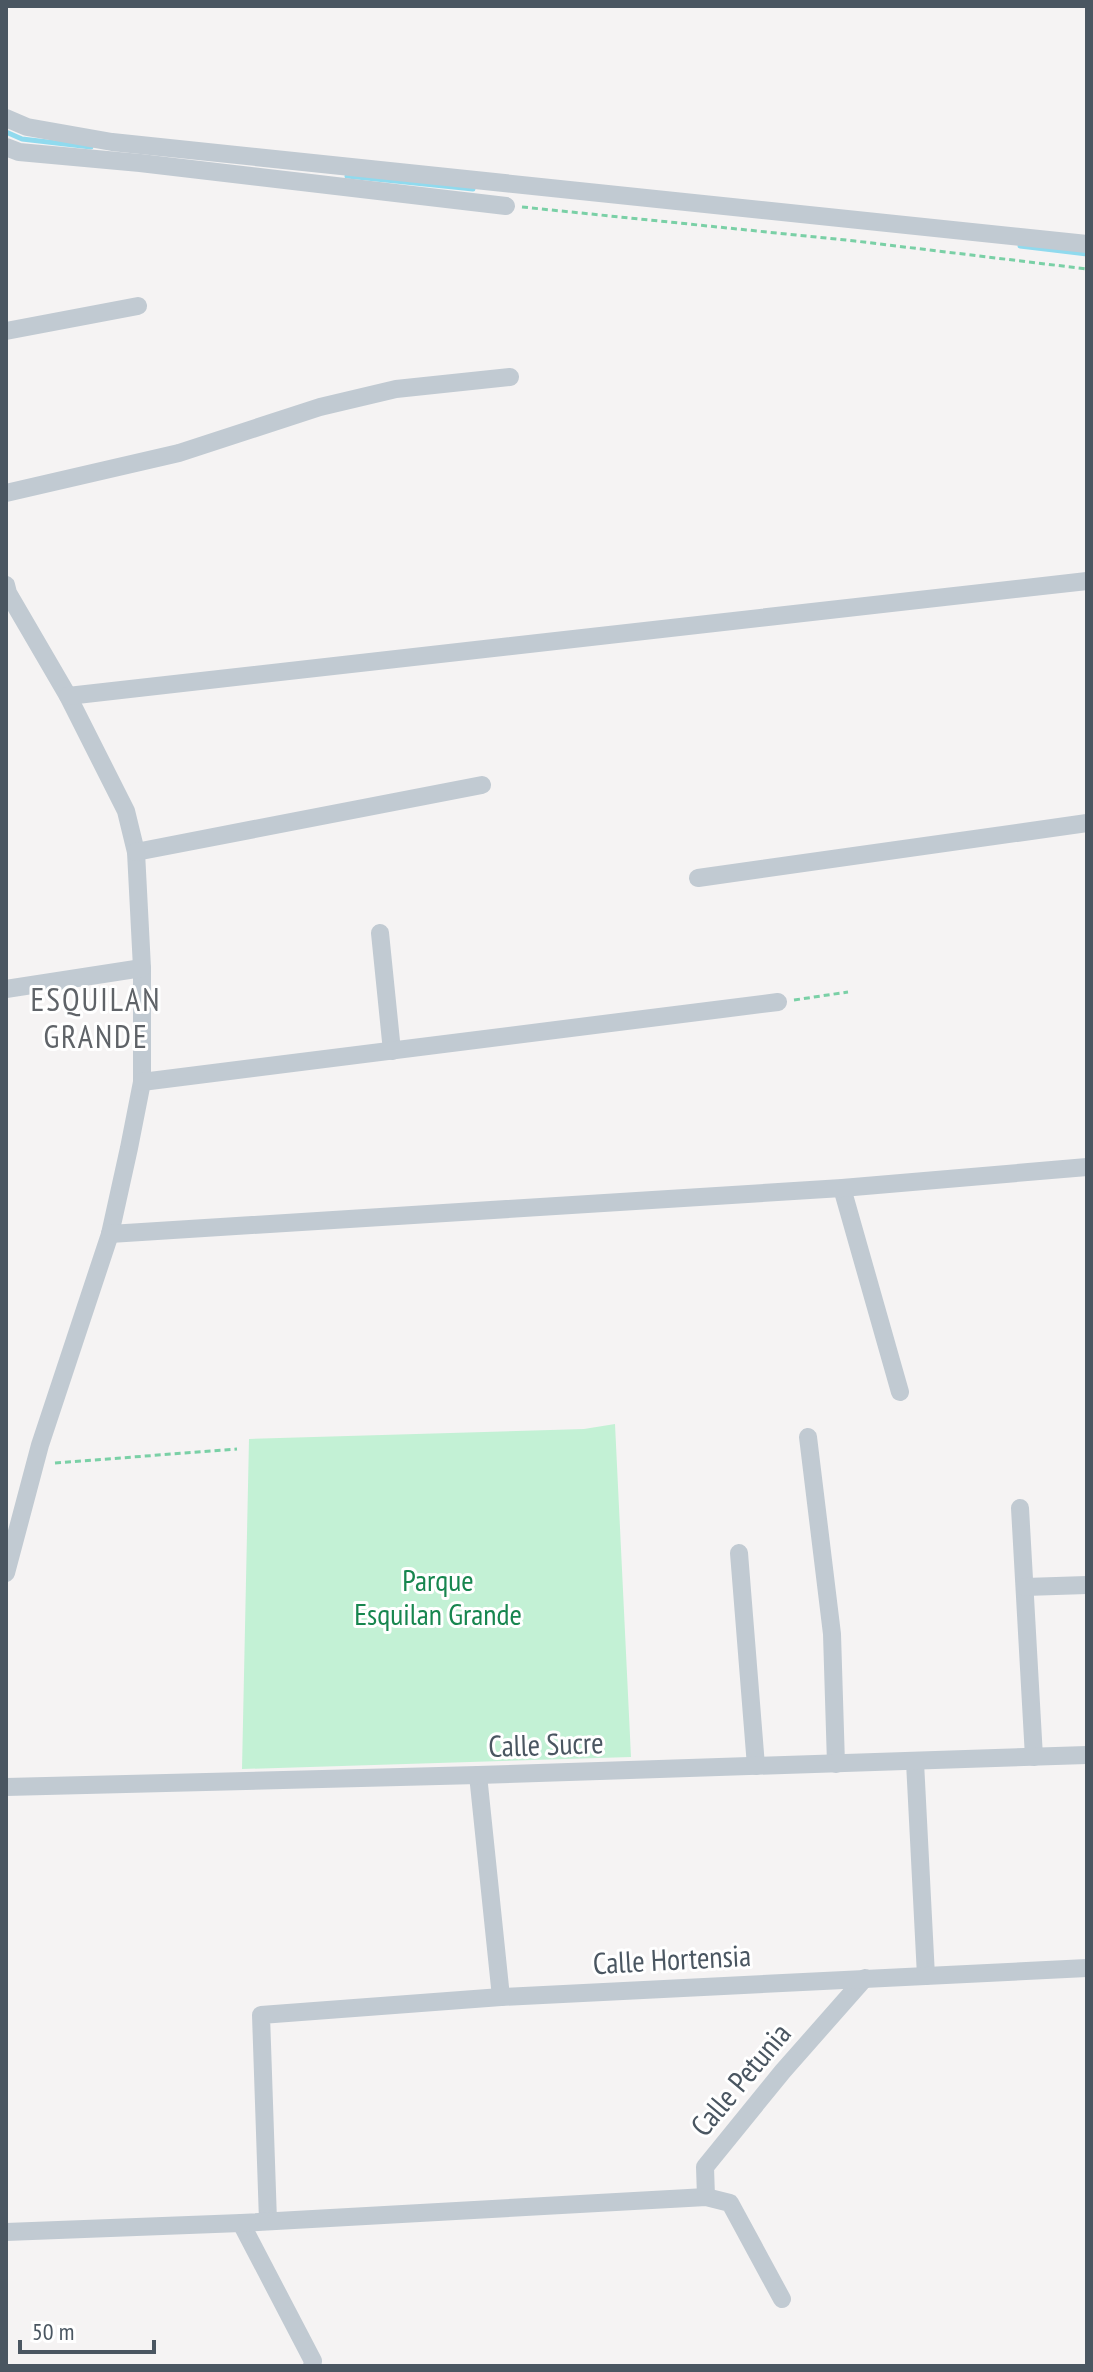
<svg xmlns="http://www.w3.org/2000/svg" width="1093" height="2372" font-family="'PT Sans Narrow',sans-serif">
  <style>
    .green { fill: #c3f1d5 }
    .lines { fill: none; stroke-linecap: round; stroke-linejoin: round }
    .stream { stroke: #90daee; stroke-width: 5 }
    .path { stroke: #7ad0a6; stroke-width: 3; stroke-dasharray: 6 4; stroke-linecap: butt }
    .minor { stroke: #c1cad2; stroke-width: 18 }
    .labels { text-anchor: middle; stroke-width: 6; stroke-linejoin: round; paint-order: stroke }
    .park-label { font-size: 30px; fill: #17864f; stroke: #fff }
    .street-label { font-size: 30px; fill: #4a5661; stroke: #fff }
    .neighbourhood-label { font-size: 32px; letter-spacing: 2px; fill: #5f6368; stroke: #fff }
  </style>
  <rect width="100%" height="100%" fill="#f5f3f3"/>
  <path class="green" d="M 615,1424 L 631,1757 L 242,1769 L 249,1439 L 584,1429 Z"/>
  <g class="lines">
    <g class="stream">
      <path d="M 6,132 L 22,139 L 91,147"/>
      <path d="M 347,176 L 473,189"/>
      <path d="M 1020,246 L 1087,254"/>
    </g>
    <g class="path">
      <path d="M 522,207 L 855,241 L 1087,269"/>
      <path d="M 794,1000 L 848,992"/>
      <path d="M 55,1463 L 237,1449"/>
    </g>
    <g class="minor">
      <path d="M 6,118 L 27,127 L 112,142 L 1087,244"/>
      <path d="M 6,147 L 19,152 L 140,163 L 506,206"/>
      <path d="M 6,331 L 138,306"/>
      <path d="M 6,493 L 179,453 L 320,407 L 396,389 L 510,377"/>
      <path d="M 6,585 L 8,593 L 68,696 L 126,811 L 136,852 L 142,968 L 142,1082 L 129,1148 L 110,1234 L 40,1445 L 6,1573"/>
      <path d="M 68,696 L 1087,581"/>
      <path d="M 136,852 L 482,785"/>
      <path d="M 698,878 L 1087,823"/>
      <path d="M 380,933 L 392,1051"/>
      <path d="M 6,989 L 142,968"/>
      <path d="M 142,1082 L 778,1002"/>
      <path d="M 842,1188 L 900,1392"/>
      <path d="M 110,1234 L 842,1188 L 1087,1167"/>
      <path d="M 808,1437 L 832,1634 L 836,1764"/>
      <path d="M 1020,1508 L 1034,1757"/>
      <path d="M 739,1553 L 756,1766"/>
      <path d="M 1025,1587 L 1087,1585"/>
      <path d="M 915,1762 L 926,1976"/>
      <path d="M 478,1775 L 501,1997"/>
      <path d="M 6,1787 L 478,1775 L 1087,1755"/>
      <path d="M 706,2197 L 705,2167 L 783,2071 L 865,1978"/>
      <path d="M 268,2221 L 261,2015 L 501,1997 L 1087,1968"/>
      <path d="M 241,2223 L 313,2361 L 312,2366"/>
      <path d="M 6,2232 L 241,2223 L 706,2197 L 730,2203 L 782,2299"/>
    </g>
  </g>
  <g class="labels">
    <g class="park-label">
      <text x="438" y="1591">Parque<tspan x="438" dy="34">Esquilan Grande</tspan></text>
    </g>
    <g class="street-label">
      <text transform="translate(546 1745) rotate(-2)" y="10">Calle Sucre</text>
      <text transform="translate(672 1960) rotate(-3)" y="10">Calle Hortensia</text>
      <text transform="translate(741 2080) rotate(-50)" y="10">Calle Petunia</text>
    </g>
    <g class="neighbourhood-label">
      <text x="96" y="1011">ESQUILAN<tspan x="96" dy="37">GRANDE</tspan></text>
    </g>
  </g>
  <rect width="1093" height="2372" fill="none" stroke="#4a5661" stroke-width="16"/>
  <path d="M20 2340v12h134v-12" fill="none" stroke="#4a5661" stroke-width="4"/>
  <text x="32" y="2340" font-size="24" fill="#4a5661" stroke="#ffffff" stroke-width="6" paint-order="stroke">50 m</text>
</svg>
